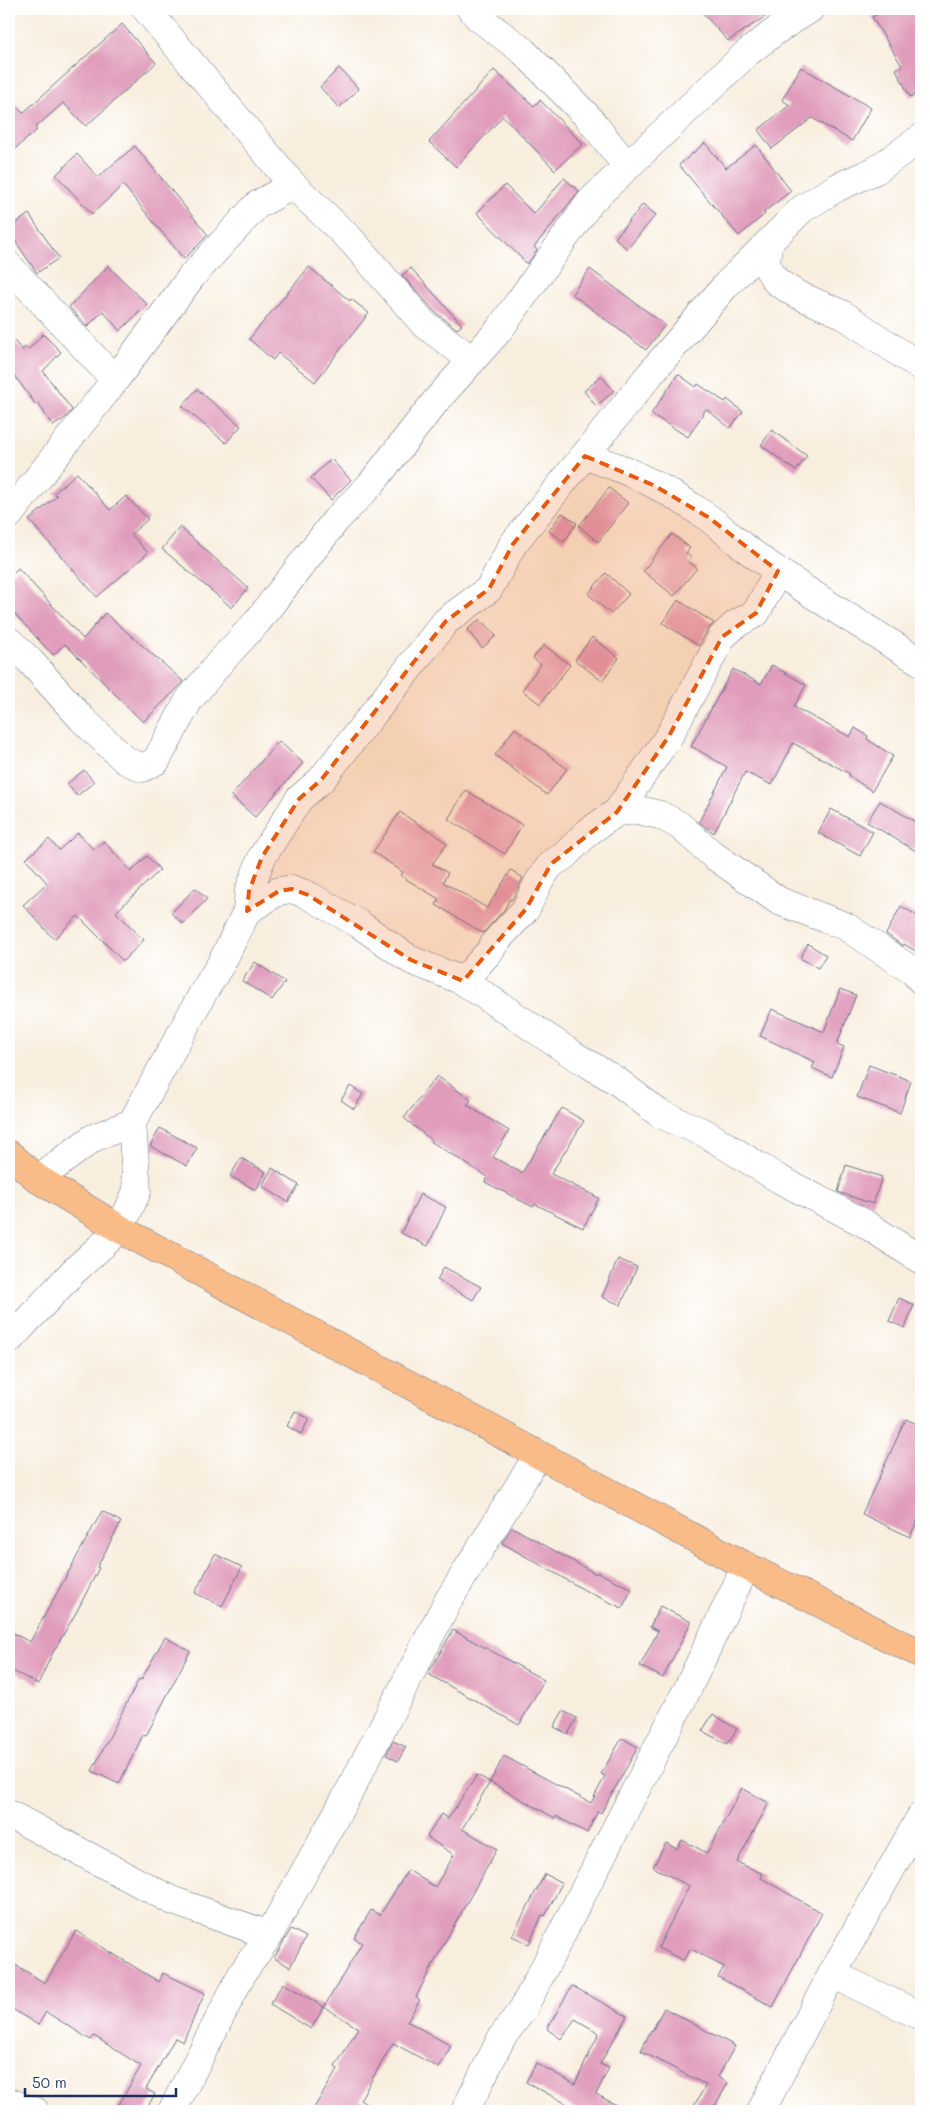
<svg xmlns="http://www.w3.org/2000/svg" width="930" height="2120" font-family="Mali,sans-serif">
  <style>
    .building { fill: #e09cbb }
    .lines { fill: none; stroke-linecap: round; stroke-linejoin: round }
    .minor-casing { stroke: #68728b; stroke-width: 29 }
    .major-casing { stroke: #68728b; stroke-width: 29 }
    .minor { stroke: #fff; stroke-width: 28 }
    .major { stroke: #f9bc89; stroke-width: 28 }
    .marked { fill: #e8590c; fill-opacity: 0.2; stroke: #e8590c; stroke-width: 4; stroke-dasharray: 10 6; stroke-linejoin: round }
  </style>
  <rect width="100%" height="100%" fill="#fff"/>
  <filter id="ink" filterUnits="userSpaceOnUse"><feTurbulence type="fractalNoise" baseFrequency=".02" numOctaves="2"/><feDisplacementMap in="SourceGraphic" scale="10" xChannelSelector="R" yChannelSelector="G"/><feConvolveMatrix kernelMatrix="1 2 1 2 8 2 1 2 1" color-interpolation-filters="sRGB"/></filter>
  <filter id="wash" filterUnits="userSpaceOnUse"><feTurbulence type="fractalNoise" baseFrequency=".0096" numOctaves="4" result="noise"/><feDisplacementMap in="SourceGraphic" scale="20" xChannelSelector="R" yChannelSelector="G"/><feGaussianBlur stdDeviation="1.12" result="paint"/><feColorMatrix in="noise" values="0 0 0 0 0 0 0 0 0 0 0 0 0 0 0 0 0 1.4 0 .05"/><feComposite in="paint" operator="in"/></filter>
  <g filter="url(#wash)">
    <rect width="100%" height="100%" fill="#f8eede"/>
    <g id="blocks">
      <g class="building">
        <path d="M 699,9 L 777,9 L 728,41 Z"/>
        <path d="M 886,9 L 921,9 L 921,17 L 913,22 L 921,36 L 921,92 L 910,97 L 896,69 L 902,66 L 872,17 Z"/>
        <path d="M 122,24 L 156,63 L 86,126 L 63,103 L 35,128 L 37,130 L 9,154 L 9,98 L 23,113 Z"/>
        <path d="M 801,67 L 871,108 L 852,141 L 812,118 L 772,149 L 758,130 L 790,105 L 782,100 Z"/>
        <path d="M 339,68 L 359,89 L 339,108 L 320,87 Z"/>
        <path d="M 494,70 L 534,106 L 540,100 L 583,144 L 555,170 L 503,116 L 456,167 L 429,142 Z"/>
        <path d="M 705,143 L 726,168 L 756,145 L 791,191 L 764,212 L 765,214 L 739,236 L 679,165 Z"/>
        <path d="M 135,146 L 208,235 L 184,259 L 123,185 L 92,214 L 56,175 L 77,154 L 98,177 Z"/>
        <path d="M 564,178 L 579,191 L 534,247 L 537,250 L 527,264 L 477,213 L 505,185 L 534,214 Z"/>
        <path d="M 643,204 L 656,215 L 627,249 L 615,238 Z"/>
        <path d="M 29,214 L 59,258 L 37,273 L 9,232 L 9,228 Z"/>
        <path d="M 108,266 L 147,304 L 120,331 L 103,311 L 87,327 L 69,307 Z"/>
        <path d="M 309,267 L 350,301 L 351,299 L 369,313 L 315,382 L 278,353 L 273,360 L 249,339 Z"/>
        <path d="M 411,268 L 462,325 L 457,329 L 435,312 L 402,275 Z"/>
        <path d="M 590,269 L 665,325 L 646,350 L 572,294 Z"/>
        <path d="M 43,334 L 61,352 L 43,371 L 72,410 L 65,418 L 53,426 L 38,403 L 36,405 L 9,368 L 9,335 L 22,350 L 26,347 L 28,350 Z"/>
        <path d="M 678,374 L 696,387 L 698,384 L 725,402 L 727,399 L 743,412 L 730,428 L 706,409 L 688,437 L 651,414 Z"/>
        <path d="M 601,376 L 614,391 L 596,406 L 584,391 Z"/>
        <path d="M 197,389 L 241,426 L 226,443 L 182,406 Z"/>
        <path d="M 772,430 L 807,456 L 796,471 L 761,445 Z"/>
        <path d="M 331,459 L 351,480 L 331,500 L 311,478 Z"/>
        <path d="M 77,473 L 110,510 L 126,496 L 148,519 L 131,534 L 148,553 L 97,597 L 29,520 L 57,496 L 54,493 Z"/>
        <path d="M 609,488 L 628,503 L 598,542 L 579,526 Z"/>
        <path d="M 562,513 L 577,523 L 564,542 L 549,531 Z"/>
        <path d="M 180,527 L 248,588 L 232,608 L 162,549 Z"/>
        <path d="M 672,534 L 690,548 L 686,553 L 691,557 L 689,562 L 697,568 L 674,596 L 643,571 Z"/>
        <path d="M 18,568 L 83,639 L 105,613 L 184,682 L 143,722 L 65,644 L 53,655 L 9,608 L 9,577 Z"/>
        <path d="M 606,573 L 629,594 L 611,614 L 588,594 Z"/>
        <path d="M 678,600 L 714,623 L 708,629 L 699,646 L 663,623 Z"/>
        <path d="M 480,619 L 496,636 L 482,648 L 467,630 Z"/>
        <path d="M 592,637 L 619,658 L 602,681 L 575,660 Z"/>
        <path d="M 544,645 L 570,665 L 540,704 L 522,690 L 541,664 L 533,658 Z"/>
        <path d="M 772,665 L 806,685 L 794,707 L 850,737 L 855,728 L 868,736 L 867,739 L 893,756 L 872,791 L 849,776 L 850,774 L 793,743 L 772,785 L 745,772 L 714,833 L 699,822 L 727,767 L 691,746 L 733,669 L 761,684 Z"/>
        <path d="M 515,728 L 567,769 L 547,795 L 495,755 Z"/>
        <path d="M 279,741 L 303,763 L 255,817 L 231,796 Z"/>
        <path d="M 84,770 L 94,782 L 77,796 L 67,784 Z"/>
        <path d="M 466,790 L 522,825 L 505,854 L 448,819 Z"/>
        <path d="M 880,801 L 921,825 L 921,854 L 867,822 Z"/>
        <path d="M 831,809 L 873,832 L 860,856 L 818,833 Z"/>
        <path d="M 400,812 L 428,831 L 429,829 L 447,844 L 432,864 L 448,873 L 443,882 L 487,908 L 511,870 L 523,878 L 512,900 L 510,899 L 504,910 L 483,933 L 436,905 L 439,899 L 401,876 L 403,872 L 373,852 Z"/>
        <path d="M 78,833 L 94,850 L 104,841 L 131,872 L 147,856 L 160,870 L 116,912 L 144,940 L 123,961 L 78,916 L 54,939 L 23,905 L 47,883 L 26,859 L 49,839 L 59,850 Z"/>
        <path d="M 195,888 L 207,899 L 183,924 L 171,913 Z"/>
        <path d="M 901,906 L 921,918 L 921,942 L 916,951 L 904,944 L 903,946 L 886,934 Z"/>
        <path d="M 808,944 L 826,955 L 818,968 L 800,958 Z"/>
        <path d="M 255,962 L 285,982 L 272,1000 L 242,981 Z"/>
        <path d="M 840,989 L 856,995 L 837,1044 L 844,1047 L 832,1077 L 812,1068 L 815,1062 L 760,1036 L 772,1009 L 824,1032 Z"/>
        <path d="M 869,1065 L 911,1081 L 900,1113 L 857,1097 Z"/>
        <path d="M 437,1076 L 471,1100 L 467,1105 L 509,1131 L 493,1157 L 522,1173 L 562,1108 L 584,1121 L 551,1174 L 599,1198 L 583,1228 L 535,1204 L 533,1207 L 485,1182 L 488,1177 L 430,1141 L 431,1140 L 404,1118 Z"/>
        <path d="M 350,1086 L 363,1094 L 354,1109 L 341,1100 Z"/>
        <path d="M 160,1128 L 197,1148 L 187,1166 L 150,1146 Z"/>
        <path d="M 241,1158 L 266,1172 L 256,1190 L 230,1176 Z"/>
        <path d="M 846,1165 L 882,1177 L 873,1204 L 838,1192 Z"/>
        <path d="M 272,1168 L 299,1185 L 288,1202 L 262,1186 Z"/>
        <path d="M 420,1194 L 446,1207 L 428,1246 L 401,1233 Z"/>
        <path d="M 618,1259 L 637,1267 L 621,1305 L 602,1297 Z"/>
        <path d="M 444,1267 L 481,1287 L 473,1300 L 437,1280 Z"/>
        <path d="M 899,1298 L 914,1305 L 905,1328 L 889,1321 Z"/>
        <path d="M 295,1411 L 309,1419 L 301,1434 L 287,1426 Z"/>
        <path d="M 906,1419 L 921,1426 L 921,1434 L 915,1448 L 921,1451 L 921,1513 L 910,1537 L 862,1514 Z"/>
        <path d="M 102,1511 L 121,1522 L 97,1567 L 99,1568 L 77,1611 L 52,1654 L 38,1684 L 9,1669 L 9,1631 L 30,1642 Z"/>
        <path d="M 512,1527 L 596,1574 L 597,1572 L 632,1589 L 622,1608 L 586,1591 L 502,1543 Z"/>
        <path d="M 215,1554 L 242,1567 L 222,1606 L 195,1593 Z"/>
        <path d="M 660,1606 L 691,1622 L 663,1678 L 640,1666 L 658,1631 L 650,1627 Z"/>
        <path d="M 453,1630 L 544,1680 L 519,1725 L 428,1674 Z"/>
        <path d="M 165,1637 L 190,1651 L 146,1736 L 143,1735 L 119,1784 L 92,1771 L 139,1679 L 141,1680 Z"/>
        <path d="M 563,1711 L 577,1718 L 568,1734 L 554,1727 Z"/>
        <path d="M 713,1714 L 737,1729 L 727,1744 L 702,1731 Z"/>
        <path d="M 622,1738 L 638,1747 L 601,1813 L 598,1811 L 587,1833 L 556,1816 L 555,1818 L 490,1782 L 462,1829 L 497,1849 L 442,1947 L 416,1997 L 420,2000 L 407,2021 L 451,2046 L 439,2068 L 393,2043 L 360,2100 L 377,2111 L 312,2111 L 338,2069 L 335,2067 L 358,2028 L 324,2007 L 362,1943 L 354,1938 L 371,1910 L 380,1915 L 408,1870 L 435,1887 L 454,1855 L 427,1837 L 441,1814 L 448,1819 L 477,1775 L 490,1782 L 504,1756 L 591,1803 L 605,1776 L 601,1774 Z"/>
        <path d="M 393,1741 L 406,1747 L 398,1761 L 386,1755 Z"/>
        <path d="M 742,1788 L 769,1803 L 737,1862 L 763,1874 L 761,1878 L 822,1913 L 773,2007 L 718,1977 L 724,1967 L 691,1949 L 683,1960 L 658,1948 L 689,1886 L 653,1867 L 666,1843 L 677,1849 L 682,1840 L 707,1853 Z"/>
        <path d="M 545,1874 L 562,1883 L 545,1916 L 542,1915 L 529,1944 L 512,1936 Z"/>
        <path d="M 291,1929 L 306,1937 L 290,1967 L 274,1958 Z"/>
        <path d="M 76,1931 L 159,1982 L 163,1973 L 205,1993 L 183,2042 L 175,2038 L 146,2089 L 155,2094 L 145,2111 L 115,2111 L 141,2066 L 94,2036 L 91,2040 L 46,2012 L 38,2025 L 9,2007 L 9,1961 L 45,1983 Z"/>
        <path d="M 283,1983 L 324,2007 L 311,2029 L 270,2004 Z"/>
        <path d="M 572,1986 L 627,2016 L 600,2064 L 609,2068 L 596,2094 L 627,2111 L 580,2111 L 526,2082 L 536,2063 L 575,2084 L 599,2033 L 575,2019 L 561,2039 L 547,2029 Z"/>
        <path d="M 664,2008 L 735,2046 L 718,2077 L 728,2083 L 712,2111 L 691,2111 L 706,2085 L 641,2051 L 651,2030 L 652,2031 Z"/>
      </g>
    </g>
  </g>
  <g filter="url(#ink)">
    <use href="#blocks" fill-opacity="0" stroke="#68728b" stroke-width="1"/>
    <g class="lines">
      <defs>
        <g id="minor">
          <path d="M 146,9 L 293,185"/>
          <path d="M 471,9 L 478,17 L 523,51 L 587,116 L 627,166"/>
          <path d="M 768,243 L 766,265 L 776,281 L 796,294 L 842,314 L 921,367"/>
          <path d="M 9,266 L 115,380"/>
          <path d="M 585,456 C 627,468 672,492 707,517 C 723,528 736,542 752,553 C 806,592 864,627 921,662"/>
          <path d="M 9,515 L 115,380 L 192,276 L 257,205 L 293,185 L 352,241 L 424,324 L 472,360"/>
          <path d="M 9,641 L 30,661 L 82,719 L 125,760 L 142,768 L 156,761 L 189,700 L 221,661 L 257,622 L 336,520 L 371,484 L 435,402 L 499,330 L 591,201 L 747,53 L 777,30 L 810,9"/>
          <path d="M 617,812 L 669,736 L 722,637 L 736,624 L 756,613 L 778,571"/>
          <path d="M 247,911 L 279,891 L 292,889 L 308,895 L 359,924 L 411,960 L 463,981 L 575,1056 L 617,1081 L 660,1114 L 705,1133 L 779,1179 L 864,1223 L 921,1260"/>
          <path d="M 463,981 L 489,952 L 496,941 L 526,909 L 539,881 L 551,864 L 564,856 L 588,832 L 617,812 L 638,810 L 660,815 L 679,825 L 713,855 L 779,901 L 845,926 L 913,971 L 921,980"/>
          <path d="M 38,1179 L 93,1138 L 132,1123 L 203,993 L 222,962 L 247,911 L 249,891 L 262,857 L 299,799 L 321,780 L 446,621 L 489,589 L 513,544 L 651,373 L 727,284 L 802,209 L 836,188 L 876,170 L 921,138"/>
          <path d="M 9,1340 L 74,1271 L 120,1229 L 137,1191 L 132,1123"/>
          <path d="M 9,1814 L 171,1900 L 269,1935"/>
          <path d="M 832,1974 L 921,2016"/>
          <path d="M 9,2102 L 35,2111"/>
          <path d="M 172,2111 L 242,1974 L 269,1935 L 348,1794 L 448,1601 L 538,1455"/>
          <path d="M 465,2111 L 502,2037 L 523,2009 L 686,1692 L 746,1566"/>
          <path d="M 761,2111 L 832,1974 L 921,1816"/>
        </g>
        <path id="major" d="M 9,1154 L 38,1179 L 120,1229 L 746,1566 L 921,1654"/>
      </defs>
      <use href="#minor" class="minor-casing"/>
      <use href="#major" class="major-casing"/>
      <use href="#minor" class="minor"/>
      <use href="#major" class="major"/>
    </g>
  </g>
  <path class="marked" d="M 585,456 L 653,485 L 708,517 L 778,571 L 756,613 L 722,637 L 669,736 L 617,812 L 551,864 L 526,909 L 463,981 L 411,960 L 308,895 L 292,889 L 279,891 L 247,911 L 249,891 L 262,857 L 299,799 L 321,780 L 446,621 L 489,589 L 513,544 Z"/>
  <rect width="930" height="2120" fill="none" stroke="#fff" stroke-width="30"/>
  <path d="M25 2088v8h151v-8" fill="none" stroke="#1b2f5e" stroke-width="2.5"/>
  <text x="32" y="2088" font-size="15" fill="#1b2f5e" stroke="#ffffff" stroke-width="4" paint-order="stroke">50 m</text>
</svg>
